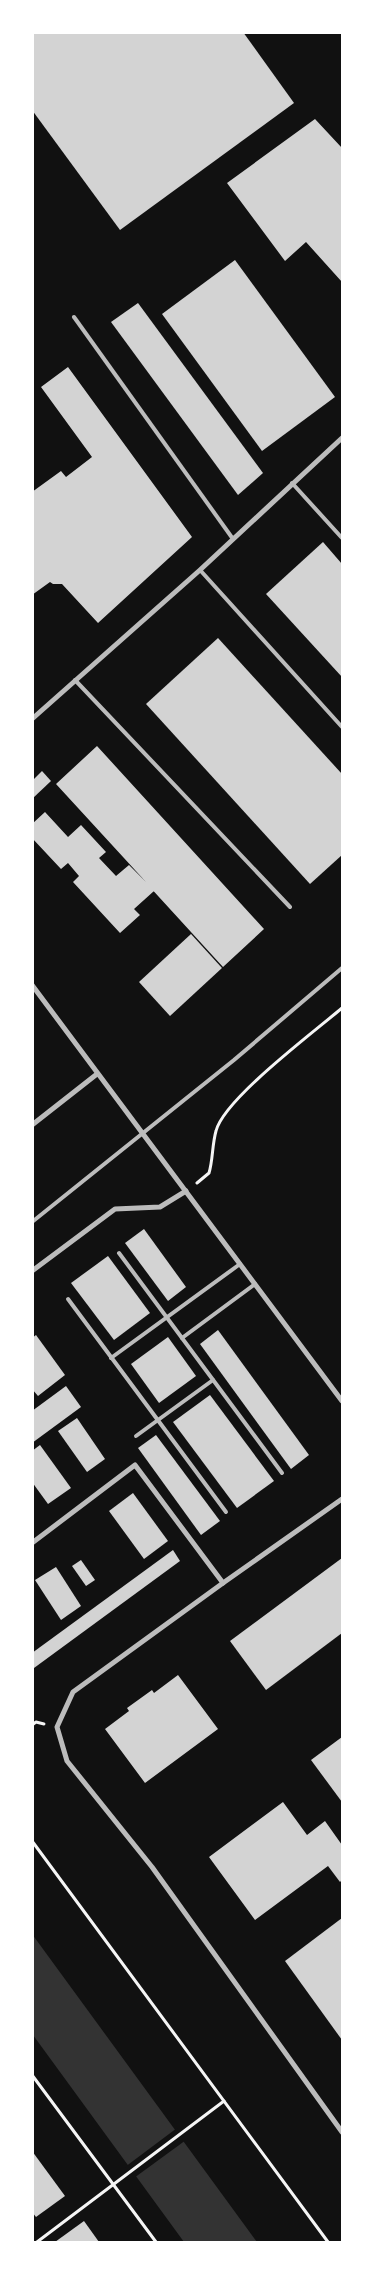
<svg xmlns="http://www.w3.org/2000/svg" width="375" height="2275" font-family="Barlow,sans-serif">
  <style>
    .water { fill: #333 }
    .pier { fill: #111 }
    .building { fill: #d3d3d3 }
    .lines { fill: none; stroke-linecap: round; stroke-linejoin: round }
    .path { stroke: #f5f5f5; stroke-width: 3 }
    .service { stroke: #bcbcbc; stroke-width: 4 }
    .minor { stroke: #bcbcbc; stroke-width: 5 }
  </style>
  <rect width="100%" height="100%" fill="#111"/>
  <path class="water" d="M 32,1934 L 257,2242 L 184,2242 L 33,2035 Z"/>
  <path class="pier" d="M 177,2128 L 186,2140 L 134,2178 L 125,2167 Z"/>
  <g class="building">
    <path d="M 32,32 L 243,32 L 294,103 L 120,230 L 32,110 Z"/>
    <path d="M 315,119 L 342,148 L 342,282 L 306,242 L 285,261 L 227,183 Z"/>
    <path d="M 235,260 L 335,397 L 262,451 L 162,314 Z"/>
    <path d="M 138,303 L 263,473 L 238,495 L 111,322 Z"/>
    <path d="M 68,367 L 192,537 L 98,623 L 62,584 L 53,584 L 50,582 L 32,595 L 32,492 L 61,471 L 66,477 L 92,457 L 41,387 Z"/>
    <path d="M 323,542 L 342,564 L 342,677 L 266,594 Z"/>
    <path d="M 218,638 L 342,774 L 342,855 L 310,884 L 146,704 Z"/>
    <path d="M 97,746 L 264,929 L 223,967 L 148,885 L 154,891 L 134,909 L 140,915 L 120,933 L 73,882 L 79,876 L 68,863 L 61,869 L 32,838 L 32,824 L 45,812 L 68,837 L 81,825 L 106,852 L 99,858 L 116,876 L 129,865 L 146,882 L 56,784 Z"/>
    <path d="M 42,771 L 51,781 L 32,799 L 32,781 Z"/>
    <path d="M 191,934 L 222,968 L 170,1016 L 139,982 Z"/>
    <path d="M 144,1229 L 186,1287 L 168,1301 L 125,1243 Z"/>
    <path d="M 108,1256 L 150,1313 L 114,1340 L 71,1283 Z"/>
    <path d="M 218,1330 L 309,1455 L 291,1469 L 200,1344 Z"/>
    <path d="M 36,1335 L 65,1375 L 38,1396 L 32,1389 L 32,1338 Z"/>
    <path d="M 168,1337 L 196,1376 L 159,1403 L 131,1364 Z"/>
    <path d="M 66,1386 L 81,1407 L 32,1443 L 32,1411 Z"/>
    <path d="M 210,1395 L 274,1481 L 237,1508 L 173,1422 Z"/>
    <path d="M 77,1418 L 105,1459 L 87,1472 L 58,1431 Z"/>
    <path d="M 156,1435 L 220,1521 L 201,1535 L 138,1448 Z"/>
    <path d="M 40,1445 L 71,1488 L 48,1504 L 32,1482 L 32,1451 Z"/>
    <path d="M 133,1493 L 168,1541 L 144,1559 L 109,1511 Z"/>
    <path d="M 173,1550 L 180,1561 L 34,1668 L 32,1653 Z"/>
    <path d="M 342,1558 L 342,1633 L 266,1690 L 230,1641 Z"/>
    <path d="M 81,1560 L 95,1580 L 86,1586 L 72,1566 Z"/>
    <path d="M 56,1567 L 81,1606 L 61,1620 L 35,1580 Z"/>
    <path d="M 178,1675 L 218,1729 L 145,1783 L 105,1729 L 129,1711 L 127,1708 L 152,1690 L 154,1693 Z"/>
    <path d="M 342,1737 L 342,1802 L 311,1760 Z"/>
    <path d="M 283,1802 L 307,1835 L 325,1821 L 342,1845 L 342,1880 L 340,1882 L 328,1866 L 255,1920 L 209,1857 Z"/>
    <path d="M 342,1918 L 342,2040 L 285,1961 Z"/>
    <path d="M 32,2151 L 65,2196 L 36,2217 L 32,2212 Z"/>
    <path d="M 84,2221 L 99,2242 L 55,2242 Z"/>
  </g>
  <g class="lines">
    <g class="path">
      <path d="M 197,1183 L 209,1173 C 213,1160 212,1145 216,1131 C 224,1099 314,1032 342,1008"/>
      <path d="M 32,1725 L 36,1722 L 44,1724"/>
      <path d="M 32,1841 L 328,2242"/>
      <path d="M 32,2075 L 156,2242"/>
      <path d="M 37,2242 L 224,2101"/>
    </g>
    <g class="service">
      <path d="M 74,317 L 233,539"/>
      <path d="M 292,483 L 342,538"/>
      <path d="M 200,570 L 342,727"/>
      <path d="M 75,680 L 290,907"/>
      <path d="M 32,1222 L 234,1060 L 342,968"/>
      <path d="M 119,1253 L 282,1473"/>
      <path d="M 68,1299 L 226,1512"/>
      <path d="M 182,1338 L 255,1284"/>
      <path d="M 111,1358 L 240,1264"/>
      <path d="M 136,1436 L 213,1380"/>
    </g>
    <g class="minor">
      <path d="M 32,719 L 200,570 L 342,438"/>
      <path d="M 32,985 L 342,1401"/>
      <path d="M 32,1125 L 97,1074"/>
      <path d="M 32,1271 L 115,1209 L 160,1207 L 186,1191"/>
      <path d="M 342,1499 L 223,1583 L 73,1692 L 57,1727 L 67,1761 L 152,1867 L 342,2132"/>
      <path d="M 32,1543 L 135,1465 L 223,1583"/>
    </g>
  </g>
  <rect width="375" height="2275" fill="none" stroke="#ffffff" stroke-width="68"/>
</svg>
